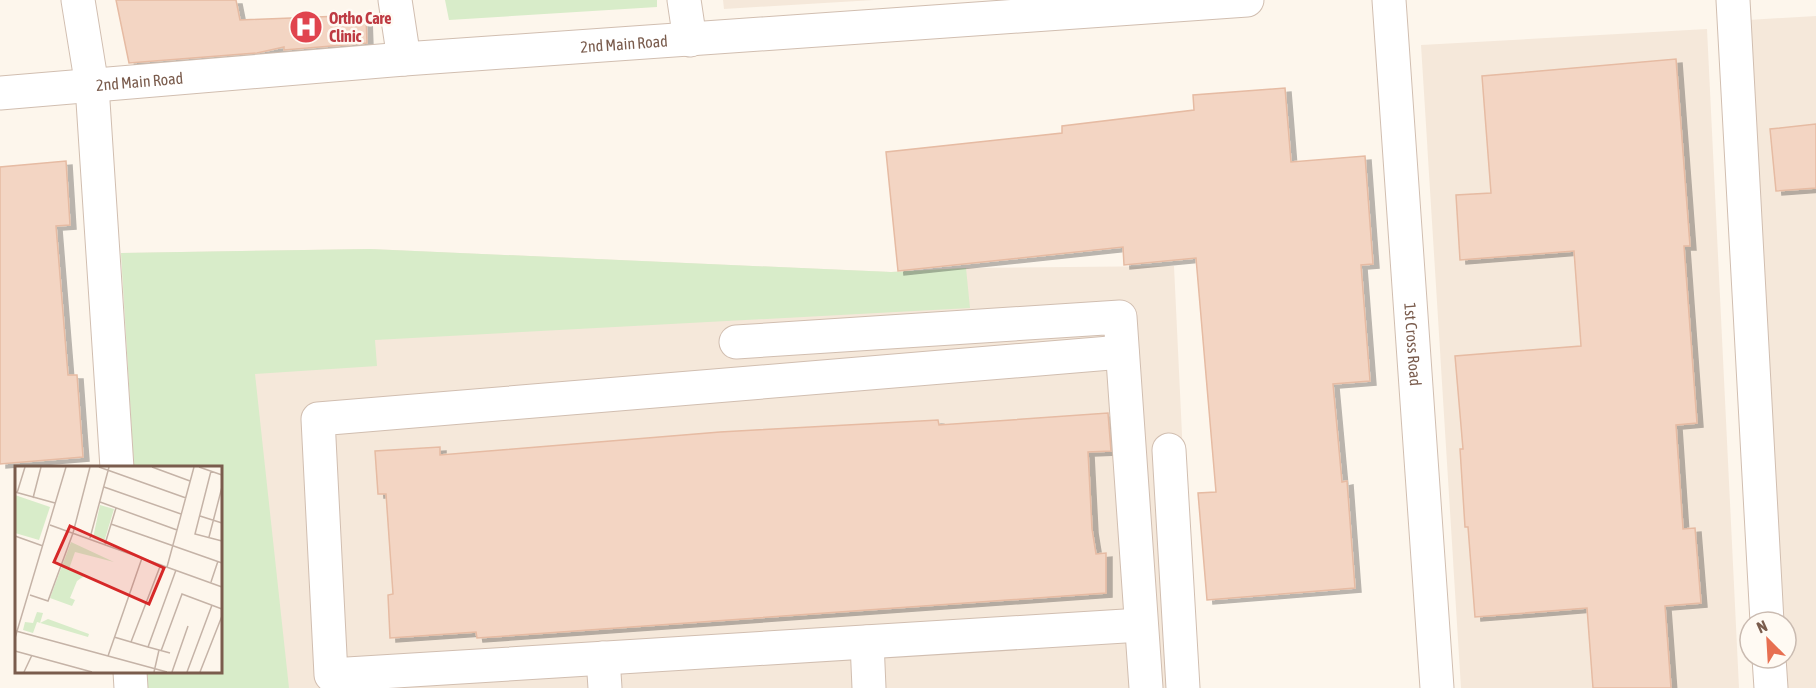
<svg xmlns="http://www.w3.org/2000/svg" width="1816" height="688" font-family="'Asap Condensed',sans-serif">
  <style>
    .residential { fill: #f5e8da }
    .green { fill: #d8ecc9 }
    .building { fill: #f3d5c3; stroke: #e6bba3; stroke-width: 1.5; filter: url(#shadow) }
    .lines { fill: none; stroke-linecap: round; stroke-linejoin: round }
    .minor-casing { stroke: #d1beb0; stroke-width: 35 }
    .minor { stroke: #fff; stroke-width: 33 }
    .labels { text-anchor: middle; stroke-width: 5; stroke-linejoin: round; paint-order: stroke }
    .health-label { font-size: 16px; font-weight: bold; fill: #be3a42; stroke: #fffaf3; text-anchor: start }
    .street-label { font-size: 16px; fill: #7a5c4d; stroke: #fffaf3 }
    .inset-road { fill: none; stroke: #c5b3a7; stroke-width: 1.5 }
    .view { fill: #d62828; fill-opacity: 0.15; stroke: #d62828; stroke-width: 3 }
    .inset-edge { fill: none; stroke: #7a5c4d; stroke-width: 3 }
  </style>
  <defs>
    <filter id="shadow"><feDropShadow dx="6" dy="4" stdDeviation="0" flood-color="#0004"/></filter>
  </defs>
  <rect width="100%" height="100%" fill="#fdf6ec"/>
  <g class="residential">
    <path d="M 723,0 L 874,0 L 724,9 Z"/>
    <path d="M 1816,16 L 1816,688 L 1787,688 L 1786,622 L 1783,622 L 1748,20 Z"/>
    <path d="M 1707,29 L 1739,688 L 1461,688 L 1421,45 Z"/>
    <path d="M 370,249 L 891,272 L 966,268 L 1174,266 L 1194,688 L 148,688 L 147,672 L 220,672 L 220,468 L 134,467 L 121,253 Z"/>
  </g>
  <g class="green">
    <path d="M 445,0 L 657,0 L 657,7 L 449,20 Z"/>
    <path d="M 370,249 L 891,272 L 966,268 L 970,308 L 375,340 L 377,366 L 255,374 L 289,688 L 148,688 L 147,672 L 220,672 L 220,468 L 134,467 L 121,253 Z"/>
  </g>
  <g class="building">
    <path d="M 116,0 L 236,0 L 240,20 L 366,15 L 367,43 L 284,50 L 284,47 L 257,53 L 129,63 Z"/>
    <path d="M 1676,59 L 1690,246 L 1684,246 L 1697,423 L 1676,425 L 1683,529 L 1695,528 L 1701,603 L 1665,606 L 1671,688 L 1593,688 L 1587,608 L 1475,617 L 1468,527 L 1465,527 L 1460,449 L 1463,449 L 1455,356 L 1581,346 L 1574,251 L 1460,260 L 1456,195 L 1491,193 L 1482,76 Z"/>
    <path d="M 1285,88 L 1291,162 L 1365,156 L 1373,264 L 1361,265 L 1370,381 L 1333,384 L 1342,482 L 1347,481 L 1355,588 L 1207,600 L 1198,493 L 1216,492 L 1196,258 L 1124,265 L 1123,247 L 898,271 L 886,152 L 1062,133 L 1062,126 L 1194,110 L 1193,95 Z"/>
    <path d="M 1816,124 L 1816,188 L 1776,191 L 1770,129 Z"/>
    <path d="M 66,161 L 70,225 L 56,226 L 68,375 L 77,375 L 83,457 L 0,464 L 0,167 Z"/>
    <path d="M 1108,413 L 1111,451 L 1088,452 L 1092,529 L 1096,554 L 1106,553 L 1106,593 L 477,638 L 476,632 L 390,638 L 388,595 L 393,594 L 386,494 L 378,494 L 375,451 L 440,447 L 440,455 L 720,432 L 938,420 L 939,425 Z"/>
  </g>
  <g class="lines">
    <defs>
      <g id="minor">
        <path d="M 78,0 L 92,86 L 117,468"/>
        <path d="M 395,0 L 404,59"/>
        <path d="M 684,0 L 690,40"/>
        <path id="s1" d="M 1389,0 L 1437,688"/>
        <path d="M 1733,0 L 1767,622"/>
        <path id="s2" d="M 0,93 L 404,59 L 1247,0"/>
        <path d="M 736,342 L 1120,317 L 1146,688"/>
        <path d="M 1122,352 L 318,419 L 331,675 L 1141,625"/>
        <path d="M 1169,450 L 1183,688"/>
        <path d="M 867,642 L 869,688"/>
        <path d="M 603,658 L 605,688"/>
        <path d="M 1769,658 L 1771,688"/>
        <path d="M 130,672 L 131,688"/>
      </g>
    </defs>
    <use href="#minor" class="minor-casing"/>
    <use href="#minor" class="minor"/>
  </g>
  <defs>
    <symbol id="hospital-disc" viewBox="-11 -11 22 22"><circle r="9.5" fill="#e0444e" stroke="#fffaf3"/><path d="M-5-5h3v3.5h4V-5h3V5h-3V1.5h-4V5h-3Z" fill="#fff"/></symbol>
  </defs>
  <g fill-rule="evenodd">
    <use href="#hospital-disc" x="287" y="8" width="38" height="38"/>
  </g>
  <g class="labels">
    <g class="health-label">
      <text x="329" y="24">Ortho Care<tspan x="329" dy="18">Clinic</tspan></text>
    </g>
    <g class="street-label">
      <text dy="6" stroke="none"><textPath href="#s2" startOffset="626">2nd Main Road</textPath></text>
      <text dy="6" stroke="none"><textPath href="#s2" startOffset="140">2nd Main Road</textPath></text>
      <text dy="6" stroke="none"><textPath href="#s1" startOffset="345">1st Cross Road</textPath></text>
    </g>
  </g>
  <g transform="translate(15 466)">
    <rect width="207" height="207" fill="#fdf6ec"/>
    <path d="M 0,29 L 35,41 L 24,74 L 0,67 ZM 85,39 L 99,43 L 89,76 L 78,72 ZM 56,76 L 99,96 L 60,86 L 54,103 L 69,110 L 62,115 L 55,132 L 60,134 L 57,140 L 35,132 ZM 22,146 L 28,147 L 25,157 L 33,153 L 74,168 L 73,171 L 22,156 L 18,167 L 8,164 L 10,156 L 18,157 Z" fill="#d8ecc9"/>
    <path class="inset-road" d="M 84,1 L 171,32M 137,1 L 175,15M 184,1 L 207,9M 196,5 L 180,68 L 207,75M 89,21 L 166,48M 0,26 L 40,37M 2,27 L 10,1M 18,32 L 26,1M 85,36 L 162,64M 185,50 L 207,57M 96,58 L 207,97M 35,59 L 207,121M 0,70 L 28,80M 194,71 L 207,21M 75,72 L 94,1M 90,78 L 101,42M 152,101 L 179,1M 196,116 L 203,95M 15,129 L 33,135 L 58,67 L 75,1M 1,165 L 152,206M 99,171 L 133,181 L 161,104M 0,172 L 51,1M 116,176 L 146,98M 133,181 L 155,187M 0,185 L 77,206M 146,185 L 167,128 L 207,143M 93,190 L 127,92M 9,206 L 17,189M 139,206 L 144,184M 157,206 L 173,160M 172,206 L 197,139M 185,206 L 207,150"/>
    <path class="view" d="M 55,60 L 149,102 L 134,138 L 39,96 Z"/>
    <rect width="207" height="207" class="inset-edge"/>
  </g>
  <g transform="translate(1768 640) rotate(336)"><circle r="28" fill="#fffaf3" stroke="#cabbb1" stroke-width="1.5"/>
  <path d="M0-4.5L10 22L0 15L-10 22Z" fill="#e76f51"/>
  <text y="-9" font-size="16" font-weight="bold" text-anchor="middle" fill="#7a5c4d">N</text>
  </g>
</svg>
